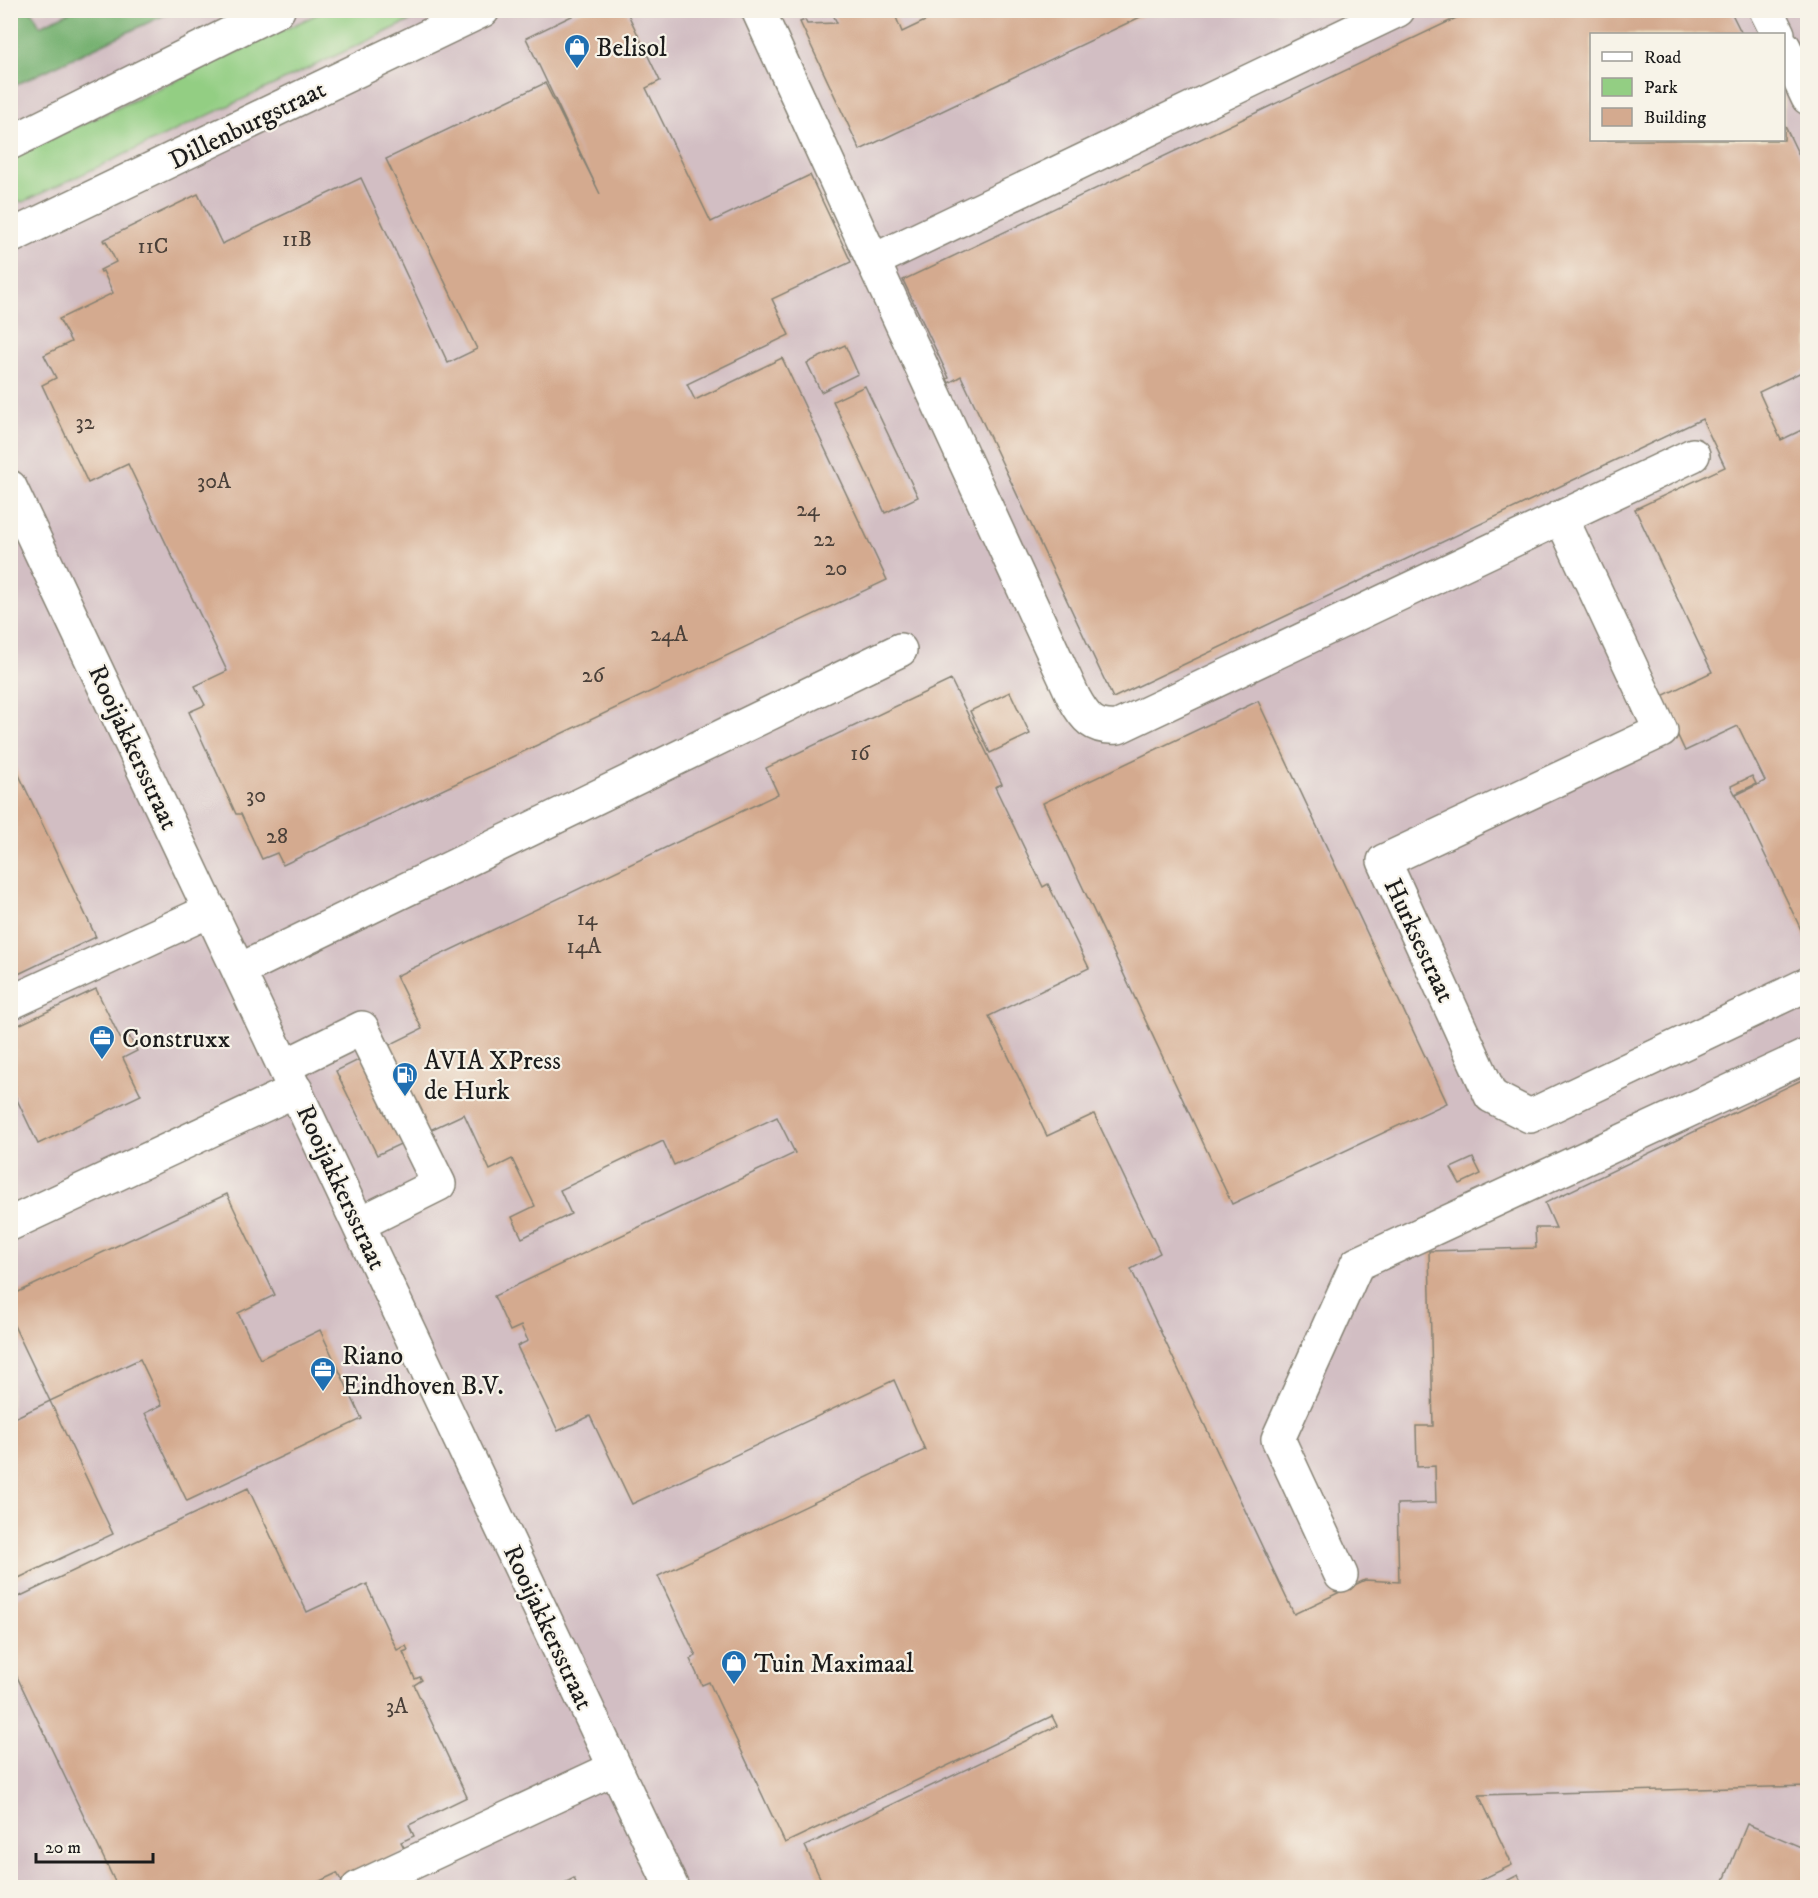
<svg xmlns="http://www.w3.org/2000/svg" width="1818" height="1898" font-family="'IM FELL DW Pica',serif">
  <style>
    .industrial { fill: #d2bec3; fill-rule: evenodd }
    .green { fill: #93ce83; stroke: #587550; stroke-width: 1.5 }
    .forest { fill: #76b171; stroke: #496646; stroke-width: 1.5 }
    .building { fill: #d4aa8f }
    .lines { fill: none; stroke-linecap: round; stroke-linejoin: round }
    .minor-casing { stroke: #858173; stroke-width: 36 }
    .minor { stroke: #fff; stroke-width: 33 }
    .labels { text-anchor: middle; stroke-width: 4.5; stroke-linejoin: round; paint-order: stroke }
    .number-label { font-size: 22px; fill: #4a4039 }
    .poi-label { font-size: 26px; fill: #1c1c1c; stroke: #f7f3e8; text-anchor: start }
    .street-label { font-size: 26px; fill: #1c1c1c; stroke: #f7f3e8 }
  </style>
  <rect width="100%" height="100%" fill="#f7f3e8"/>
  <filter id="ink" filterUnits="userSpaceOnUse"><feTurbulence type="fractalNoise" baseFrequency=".0167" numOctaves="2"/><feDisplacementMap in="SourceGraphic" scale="12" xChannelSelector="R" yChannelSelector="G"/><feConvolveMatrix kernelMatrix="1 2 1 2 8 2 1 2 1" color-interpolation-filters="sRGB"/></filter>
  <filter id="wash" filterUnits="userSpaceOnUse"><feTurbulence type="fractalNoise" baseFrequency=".008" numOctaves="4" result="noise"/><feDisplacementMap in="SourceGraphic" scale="24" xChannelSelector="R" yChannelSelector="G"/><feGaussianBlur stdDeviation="1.35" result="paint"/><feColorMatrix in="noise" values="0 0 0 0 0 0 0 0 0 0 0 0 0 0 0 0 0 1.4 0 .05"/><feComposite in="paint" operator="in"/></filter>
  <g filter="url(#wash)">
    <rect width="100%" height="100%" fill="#eee6ca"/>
    <path class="industrial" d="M 11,11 L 1807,11 L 1807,1887 L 11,1888 ZM 1592,34 L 1784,34 L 1784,140 L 1592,140 Z"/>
    <path class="green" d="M 324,11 L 431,11 L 23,202 L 11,199 L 11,161 L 19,154 Z"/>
    <path class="forest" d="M 10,11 L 32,11 L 40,26 L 72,11 L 173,11 L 11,87 Z"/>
    <g id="blocks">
      <g class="building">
        <path d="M 584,10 L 626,10 L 660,81 L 646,88 L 711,222 L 810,175 L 851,262 L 772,299 L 789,335 L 687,384 L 695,400 L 782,358 L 887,580 L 283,865 L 277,853 L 262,859 L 241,814 L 236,814 L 189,712 L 205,705 L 195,686 L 227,671 L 128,464 L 88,483 L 42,385 L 56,378 L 44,355 L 71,342 L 59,319 L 113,293 L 103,271 L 101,272 L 100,270 L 116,262 L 106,241 L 104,242 L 103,240 L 198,194 L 222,244 L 361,178 L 448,363 L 477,349 L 386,159 L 545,83 L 600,194 L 526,38 Z"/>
        <path d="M 831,10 L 893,10 L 902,32 L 948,10 L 1155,10 L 860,150 L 800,22 L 805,20 L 807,24 L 837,23 Z"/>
        <path d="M 1473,10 L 1730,10 L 1742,34 L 1592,34 L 1592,140 L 1784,140 L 1784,124 L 1808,174 L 1808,369 L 1759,392 L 1781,440 L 1808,427 L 1808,944 L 1736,795 L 1765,781 L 1738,726 L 1685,751 L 1660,697 L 1712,672 L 1635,509 L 1725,467 L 1702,419 L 1113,698 L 961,376 L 949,383 L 947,379 L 949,378 L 903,280 Z"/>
        <path d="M 845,345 L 858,374 L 821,392 L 807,363 Z"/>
        <path d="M 865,386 L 918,497 L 885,513 L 833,401 Z"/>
        <path d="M 951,680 L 1002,784 L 995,787 L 1043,887 L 1048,884 L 1089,968 L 989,1016 L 1047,1136 L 1094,1114 L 1160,1253 L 1131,1269 L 1294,1614 L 1365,1580 L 1399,1582 L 1397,1504 L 1436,1503 L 1435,1466 L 1417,1467 L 1416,1426 L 1433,1426 L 1429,1251 L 1536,1248 L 1535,1228 L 1556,1228 L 1545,1203 L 1808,1077 L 1808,1786 L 1479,1795 L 1512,1865 L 1464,1888 L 825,1888 L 805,1846 L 1057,1726 L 1052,1716 L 785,1843 L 709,1682 L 702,1685 L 690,1659 L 696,1656 L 658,1576 L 925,1450 L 894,1380 L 632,1504 L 590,1416 L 558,1431 L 517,1346 L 528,1341 L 521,1326 L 510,1331 L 494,1296 L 795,1153 L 777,1117 L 674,1165 L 663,1141 L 560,1190 L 571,1214 L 522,1238 L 512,1217 L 535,1206 L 512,1159 L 490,1170 L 464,1114 L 377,1155 L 336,1071 L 422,1029 L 396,976 L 778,794 L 766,768 Z"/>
        <path d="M 1010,692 L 1030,734 L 990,753 L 970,711 Z"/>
        <path d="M 1258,701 L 1447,1103 L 1232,1204 L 1043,803 Z"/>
        <path d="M 10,756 L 96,937 L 10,978 Z"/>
        <path d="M 1752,776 L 1756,784 L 1735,794 L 1731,786 Z"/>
        <path d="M 96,989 L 121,1040 L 129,1036 L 137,1051 L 123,1058 L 141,1095 L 38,1144 L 10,1085 L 10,1029 Z"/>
        <path d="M 1473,1158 L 1481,1174 L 1460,1184 L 1451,1168 Z"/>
        <path d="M 227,1194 L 275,1295 L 238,1313 L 260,1359 L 320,1330 L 362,1419 L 187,1501 L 145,1413 L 162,1405 L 140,1359 L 50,1401 L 10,1317 L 10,1296 Z"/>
        <path d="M 50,1401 L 113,1534 L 10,1582 L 10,1420 Z"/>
        <path d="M 248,1488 L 307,1612 L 367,1584 L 367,1586 L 397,1650 L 406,1646 L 408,1650 L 403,1652 L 415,1679 L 420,1677 L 422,1680 L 414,1685 L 467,1797 L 409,1825 L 414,1836 L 401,1842 L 406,1851 L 342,1882 L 337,1873 L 305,1888 L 118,1888 L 10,1662 L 10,1601 Z"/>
        <path d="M 1747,1824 L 1808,1850 L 1808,1888 L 1721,1888 Z"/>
        <path d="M 1518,1875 L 1524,1888 L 1493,1888 Z"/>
        <path d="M 574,1878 L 578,1888 L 555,1888 Z"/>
      </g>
    </g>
  </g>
  <g filter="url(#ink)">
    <use href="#blocks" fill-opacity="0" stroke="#858173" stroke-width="1.5"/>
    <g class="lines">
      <defs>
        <g id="minor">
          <path d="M 758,10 L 873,261 L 1398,10"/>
          <path d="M 1766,10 L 1778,34"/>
          <path d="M 1784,47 L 1808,98"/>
          <path d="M 10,143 L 278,10"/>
          <path d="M 10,237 L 483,10"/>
          <path d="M 873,261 L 1074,698 C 1085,718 1093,729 1118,727 L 1693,455"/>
          <path d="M 10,487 L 672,1888"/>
          <path d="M 1561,517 L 1661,731 L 1384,861 L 1491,1096 L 1530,1116 L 1808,984"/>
          <path d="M 240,970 L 900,650"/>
          <path d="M 10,1003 L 211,910"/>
          <path d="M 285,1066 L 362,1028 L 439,1184 L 359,1224"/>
          <path d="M 10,1224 L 296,1090"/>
          <path d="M 1341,1575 L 1278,1439 L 1357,1264 L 1808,1055"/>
          <path d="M 358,1888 L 615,1768"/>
        </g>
      </defs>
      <use href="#minor" class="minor-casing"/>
      <use href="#minor" class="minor"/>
    </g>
  </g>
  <defs>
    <symbol id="shop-pin" viewBox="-11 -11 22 30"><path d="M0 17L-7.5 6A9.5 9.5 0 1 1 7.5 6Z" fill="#1f6fb2" stroke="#f7f3e8"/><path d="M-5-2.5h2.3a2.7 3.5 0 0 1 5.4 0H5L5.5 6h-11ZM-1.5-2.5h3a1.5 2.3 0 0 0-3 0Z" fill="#fff"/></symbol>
    <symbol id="office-pin" viewBox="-11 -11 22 30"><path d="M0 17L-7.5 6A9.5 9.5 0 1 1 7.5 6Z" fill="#1f6fb2" stroke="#f7f3e8"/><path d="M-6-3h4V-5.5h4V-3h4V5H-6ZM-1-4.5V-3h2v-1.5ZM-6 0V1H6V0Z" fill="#fff"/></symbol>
    <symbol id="fuel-pin" viewBox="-11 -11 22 30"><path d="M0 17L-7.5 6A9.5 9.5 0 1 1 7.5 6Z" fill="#1f6fb2" stroke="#f7f3e8"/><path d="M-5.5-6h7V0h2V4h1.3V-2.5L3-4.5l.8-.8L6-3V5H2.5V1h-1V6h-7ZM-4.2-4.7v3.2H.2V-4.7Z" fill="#fff"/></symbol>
  </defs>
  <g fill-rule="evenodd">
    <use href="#shop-pin" x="562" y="32" width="30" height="40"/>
    <use href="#office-pin" x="87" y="1023" width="30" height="40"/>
    <use href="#fuel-pin" x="390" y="1060" width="30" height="40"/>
    <use href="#office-pin" x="308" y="1355" width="30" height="40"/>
    <use href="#shop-pin" x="719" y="1648" width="30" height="40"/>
  </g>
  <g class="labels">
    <g class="number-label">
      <text x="297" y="246">11B</text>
      <text x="153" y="253">11C</text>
      <text x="85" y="429">32</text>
      <text x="214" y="488">30A</text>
      <text x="808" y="516">24</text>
      <text x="824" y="546">22</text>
      <text x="836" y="575">20</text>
      <text x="669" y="641">24A</text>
      <text x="593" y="682">26</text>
      <text x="860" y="760">16</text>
      <text x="256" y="802">30</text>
      <text x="277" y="843">28</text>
      <text x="587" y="925">14</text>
      <text x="584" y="953">14A</text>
      <text x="397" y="1713">3A</text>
    </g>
    <g class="poi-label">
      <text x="596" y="56">Belisol</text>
      <text x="122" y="1047">Construxx</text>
      <text x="424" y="1069">AVIA XPress<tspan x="424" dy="30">de Hurk</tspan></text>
      <text x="342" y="1364">Riano<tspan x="342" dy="30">Eindhoven B.V.</tspan></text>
      <text x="754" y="1672">Tuin Maximaal</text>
    </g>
    <g class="street-label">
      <text transform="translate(247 124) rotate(-26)" y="9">Dillenburgstraat</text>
      <text transform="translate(134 747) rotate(65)" y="9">Rooijakkersstraat</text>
      <text transform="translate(1420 940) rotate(65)" y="9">Hurksestraat</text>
      <text transform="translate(342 1187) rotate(65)" y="9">Rooijakkersstraat</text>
      <text transform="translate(549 1627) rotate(65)" y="9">Rooijakkersstraat</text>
    </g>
  </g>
  <rect width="1818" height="1898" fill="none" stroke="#f7f3e8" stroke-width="36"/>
  <rect x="1590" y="33" width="195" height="108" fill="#f7f3e8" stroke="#9f9d96" stroke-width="1.5"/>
  <rect x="1602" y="52" width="30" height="9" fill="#ffffff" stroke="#9f9d96" stroke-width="1.5"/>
  <text x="1644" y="63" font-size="18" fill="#1c1c1c">Road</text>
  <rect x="1602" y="78" width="30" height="18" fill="#93ce83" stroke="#9f9d96" stroke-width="1.5"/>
  <text x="1644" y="93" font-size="18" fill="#1c1c1c">Park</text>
  <rect x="1602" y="108" width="30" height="18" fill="#d4aa8f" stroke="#9f9d96" stroke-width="1.5"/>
  <text x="1644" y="123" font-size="18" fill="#1c1c1c">Building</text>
  <path d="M36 1853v9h117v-9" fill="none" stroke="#1c1c1c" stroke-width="3"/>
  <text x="45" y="1853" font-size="18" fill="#1c1c1c" stroke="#f7f3e8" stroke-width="4.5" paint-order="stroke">20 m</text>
</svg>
